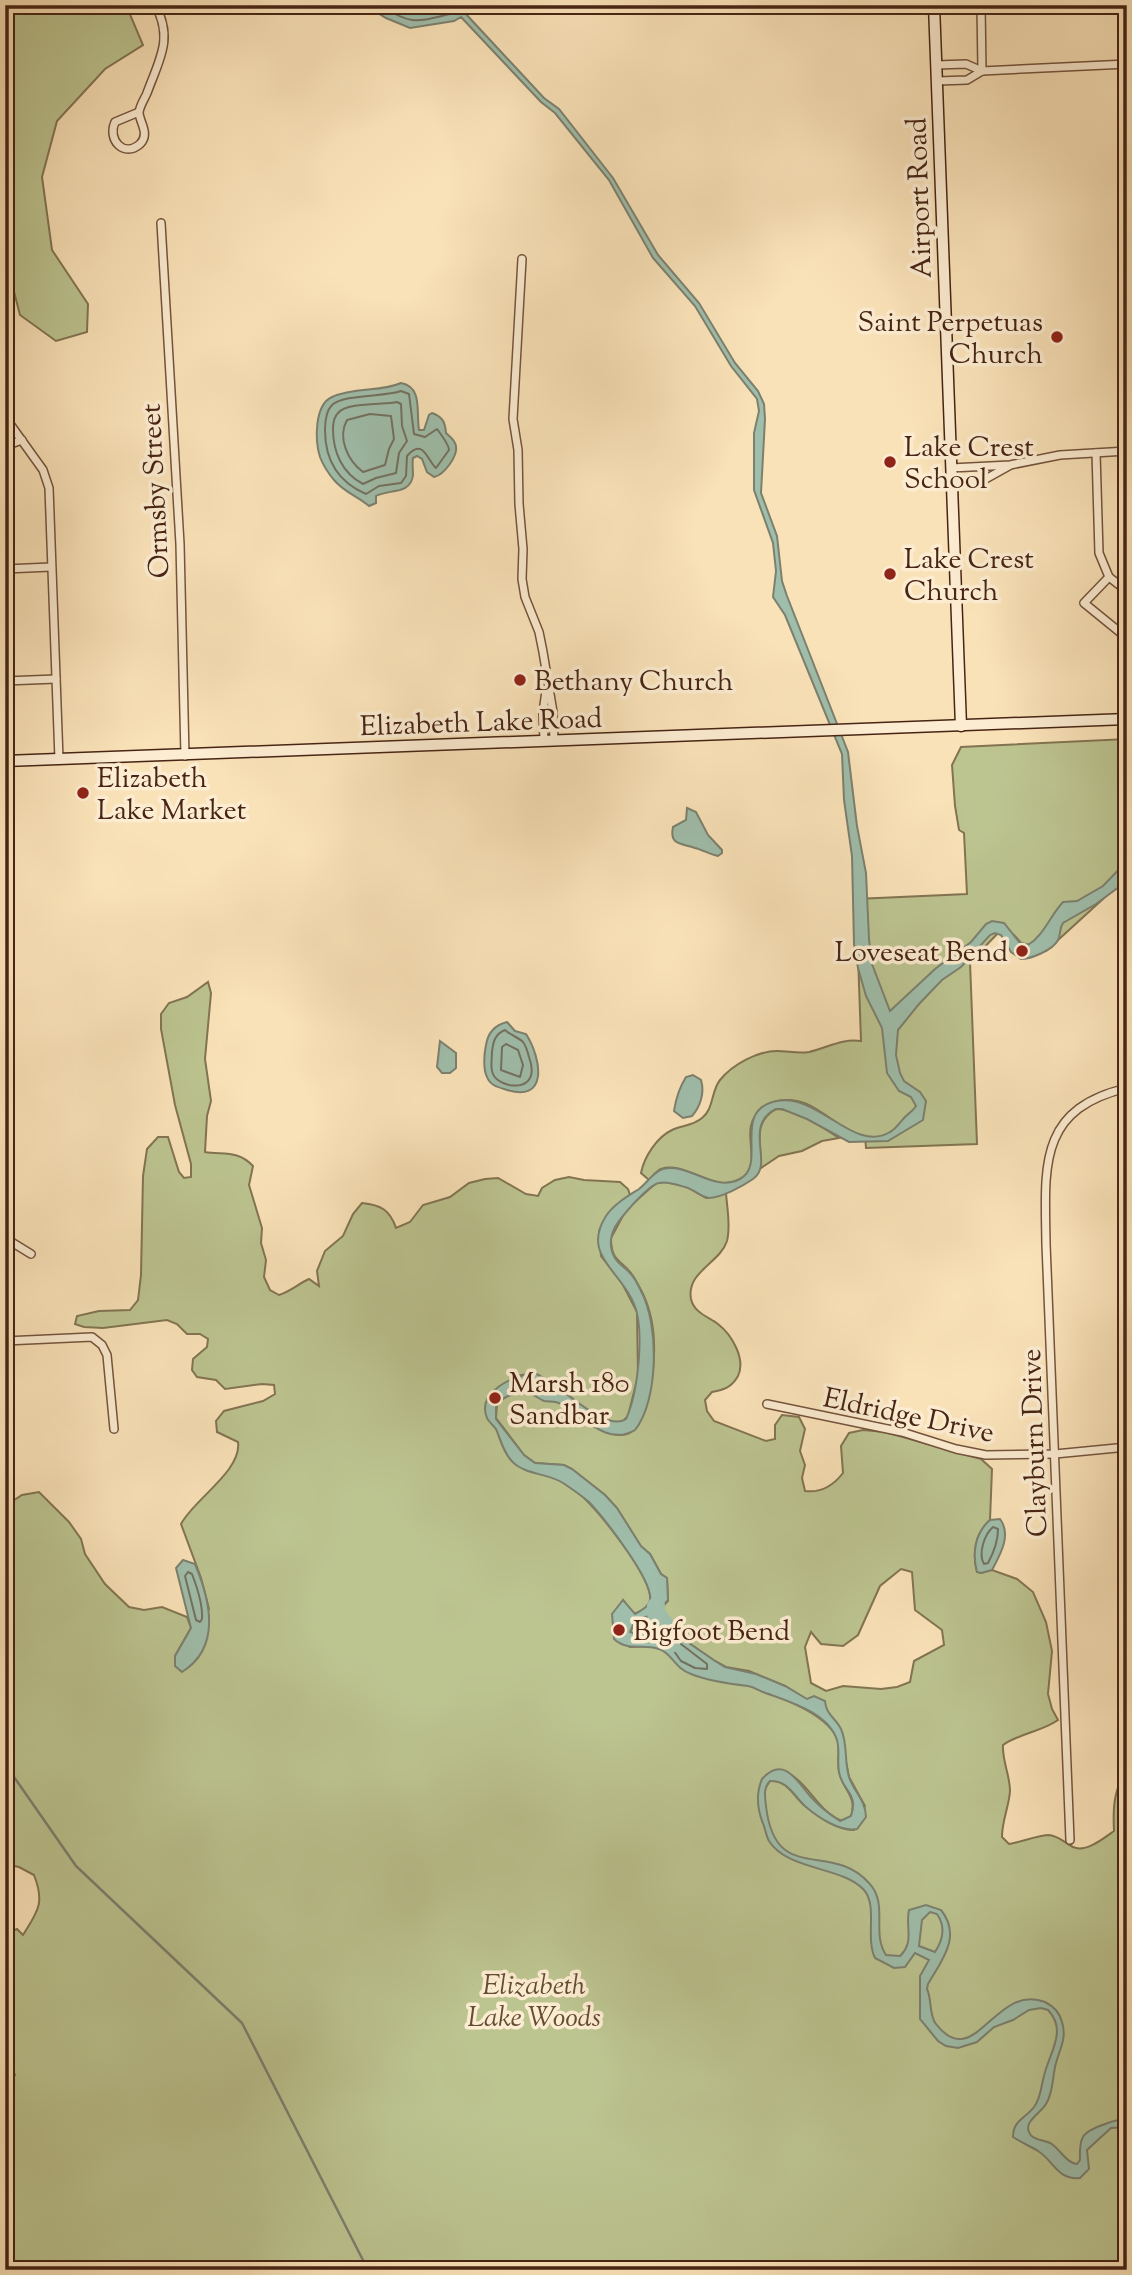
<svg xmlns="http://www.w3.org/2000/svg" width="1132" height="2275" font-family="'Sorts Mill Goudy',serif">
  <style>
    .green { fill: #bcc490; stroke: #827452; stroke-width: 2; fill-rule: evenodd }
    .water { fill: #9fbeab; stroke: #7c806f; stroke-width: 2; fill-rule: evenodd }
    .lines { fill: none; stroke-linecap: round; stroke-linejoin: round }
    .shore { stroke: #737160; stroke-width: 2 }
    .stream { stroke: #7c806f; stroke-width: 2.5 }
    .river { stroke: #9fbeab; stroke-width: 18 }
    .street-casing { stroke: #74543d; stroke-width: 10 }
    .secondary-casing { stroke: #472414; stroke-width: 13 }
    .street { stroke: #fcecd1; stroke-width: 7 }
    .secondary { stroke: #fcecd1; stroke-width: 10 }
    .poi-dot { fill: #8f2418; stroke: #fcecd1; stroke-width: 2.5 }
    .labels { text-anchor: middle; stroke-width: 7; stroke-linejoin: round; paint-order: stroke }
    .street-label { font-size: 28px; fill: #472414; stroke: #fcecd1 }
    .poi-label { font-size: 28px; fill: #472414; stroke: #fcecd1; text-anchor: start }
    .park-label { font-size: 28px; font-style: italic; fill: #644c33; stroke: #fcecd1 }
  </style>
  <rect width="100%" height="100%" fill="#fae2b8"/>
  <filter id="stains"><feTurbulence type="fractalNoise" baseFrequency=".00286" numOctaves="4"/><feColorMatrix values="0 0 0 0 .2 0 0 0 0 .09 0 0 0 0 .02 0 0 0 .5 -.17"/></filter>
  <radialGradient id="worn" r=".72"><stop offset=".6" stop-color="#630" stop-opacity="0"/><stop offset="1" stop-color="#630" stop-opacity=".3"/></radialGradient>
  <g class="green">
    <path d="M 5,5 L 126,5 L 143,45 L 105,69 L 57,121 L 42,177 L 52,250 L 88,304 L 87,332 L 56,341 L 20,315 L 5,257 Z"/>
    <path d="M 1127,739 L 1127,877 L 1046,951 L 1031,944 L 1023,945 L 1014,935 L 1002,929 L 970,962 L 977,1144 L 866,1148 L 865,1136 C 833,1131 816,1093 777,1101 C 771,1102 768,1105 763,1109 C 758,1114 752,1118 751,1126 C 747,1141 759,1166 743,1177 C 716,1197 688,1160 661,1169 C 656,1171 652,1177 649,1180 L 641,1173 C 644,1157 657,1137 672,1130 C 682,1125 693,1126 702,1118 C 714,1109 711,1091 720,1080 C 732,1065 757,1051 777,1051 C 788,1051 798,1054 809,1052 C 827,1048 842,1038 861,1041 L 856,899 L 967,894 L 964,833 L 959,830 L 955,806 L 952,765 L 961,747 Z"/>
    <path d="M 208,982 L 211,993 L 205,1059 L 211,1101 L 207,1116 L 205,1152 C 224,1155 238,1150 253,1166 L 249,1185 L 262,1228 L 261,1243 L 266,1260 L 264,1277 L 270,1290 L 279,1295 C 291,1291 298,1284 309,1279 L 319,1286 L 317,1271 L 325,1251 L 343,1236 L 353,1214 L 362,1203 C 381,1205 390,1210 396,1228 L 410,1222 L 423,1205 L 450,1197 L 469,1183 L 485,1179 L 498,1178 L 526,1194 L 538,1196 L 542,1188 L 555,1180 L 569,1177 L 584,1180 L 620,1182 L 628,1189 L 630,1195 L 612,1209 L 599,1231 L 601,1256 L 621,1281 L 637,1312 L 638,1376 L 628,1416 L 622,1422 L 613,1423 L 596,1413 L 587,1412 L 562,1389 L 534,1373 L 516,1376 L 486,1403 C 485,1420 492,1418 497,1431 C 501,1441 503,1451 511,1460 C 521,1472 541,1471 554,1477 C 562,1481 570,1487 577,1492 C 595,1505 654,1579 650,1601 C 648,1608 641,1611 634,1614 L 623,1600 L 613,1616 L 615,1639 L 630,1647 L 652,1646 L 761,1685 L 761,1691 C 784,1698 832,1717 838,1742 C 840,1753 836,1765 840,1775 C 845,1792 857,1797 851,1816 L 842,1821 C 810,1809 802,1759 766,1775 L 766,1787 L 770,1781 C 788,1780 793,1796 805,1806 C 818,1816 836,1830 854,1830 L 865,1806 L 849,1777 L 839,1726 L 825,1711 L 785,1686 L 749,1671 L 726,1667 L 715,1661 L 686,1641 L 672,1626 L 664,1623 L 635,1634 L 630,1632 L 636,1620 L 656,1614 L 668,1601 L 667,1578 L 661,1574 L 650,1554 L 641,1547 L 617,1508 L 605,1495 L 572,1469 L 564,1465 L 535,1463 L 524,1455 L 496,1418 L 497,1404 C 511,1386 545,1394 562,1404 C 578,1415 618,1451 637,1427 C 640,1423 641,1416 643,1412 C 656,1375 660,1328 642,1292 C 639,1286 635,1278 631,1273 C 619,1259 611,1260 611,1238 L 626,1210 L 656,1183 L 666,1182 L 687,1187 L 706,1198 L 726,1193 C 727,1208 731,1226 727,1241 C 720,1263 686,1272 691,1299 C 694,1313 709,1317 718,1324 C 732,1335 746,1359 738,1376 C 732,1387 724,1390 712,1392 L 705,1400 L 707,1411 L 714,1421 L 766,1441 L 775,1439 L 775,1425 L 782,1415 L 799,1417 L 805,1429 L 800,1451 L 805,1465 L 802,1478 L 805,1491 C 821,1493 833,1486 843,1473 L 841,1446 L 849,1433 L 863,1430 L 885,1432 L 981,1459 L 992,1469 L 990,1520 C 975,1533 972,1553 977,1572 L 981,1573 L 992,1570 L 1017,1579 L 1033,1592 L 1046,1622 L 1052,1651 L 1048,1694 L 1052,1709 L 1058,1720 C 1041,1732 1020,1733 1003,1745 C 1002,1761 1010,1775 1010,1791 C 1009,1807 1002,1820 1002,1837 L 1009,1844 C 1022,1842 1035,1836 1048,1835 C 1058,1835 1065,1843 1073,1847 C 1086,1853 1104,1838 1114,1831 C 1113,1811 1113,1788 1127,1772 L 1127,2270 L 5,2270 L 5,2145 L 8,2144 L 6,2129 L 12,2111 L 11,2102 L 5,2094 L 5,2080 L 15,2075 L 5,2053 L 6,2037 L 12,2020 L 5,1996 L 5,1934 L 17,1929 L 23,1935 C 38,1911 45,1903 34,1875 L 19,1867 L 5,1864 L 5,1818 L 12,1804 L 5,1785 L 5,1506 L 22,1495 L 39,1492 L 69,1522 L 81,1539 L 85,1554 L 105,1584 L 129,1607 L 144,1610 L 162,1607 L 187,1617 L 191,1628 L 175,1656 L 209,1609 L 201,1578 L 181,1524 C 194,1499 242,1471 238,1442 L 217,1432 L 216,1421 L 224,1411 L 263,1401 L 275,1394 L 274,1385 L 262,1384 L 225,1389 L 216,1380 L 197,1377 L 192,1370 L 193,1359 L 207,1347 L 208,1339 L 200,1334 L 187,1334 L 177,1324 L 167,1320 L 103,1328 L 84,1327 L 75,1324 L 77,1316 L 99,1311 L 130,1310 L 138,1300 L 141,1275 L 143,1176 L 147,1149 L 158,1137 L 168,1137 L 179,1172 L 184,1178 L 191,1177 L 191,1164 L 175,1105 L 161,1029 L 161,1014 L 169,1003 L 187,997 ZM 901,1569 L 912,1572 L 915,1610 L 942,1630 L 944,1645 L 914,1661 L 910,1682 L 897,1687 L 881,1689 L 843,1686 L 826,1691 L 811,1683 L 805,1647 L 811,1632 L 821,1644 L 843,1646 L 858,1635 L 880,1586 Z"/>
    <path d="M 776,1109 C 797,1109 822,1127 839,1138 L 822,1141 L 802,1151 L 779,1156 L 761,1168 C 762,1147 751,1123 776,1109 Z"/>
  </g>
  <g class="water">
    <path d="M 365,5 L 465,5 L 465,13 L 544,98 L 559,109 L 613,178 L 658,255 L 699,303 L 735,363 L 758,391 L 764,404 L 765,419 L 761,493 L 777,536 L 782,581 L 787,596 L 848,752 L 857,826 L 866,873 L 869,939 L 872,964 L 890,1011 L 935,969 L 971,942 L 986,924 L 992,921 L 1004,923 L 1019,942 L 1028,945 C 1044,935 1050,916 1063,902 L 1077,901 L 1103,886 L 1127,861 L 1127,881 L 1096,904 L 1063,923 C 1059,929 1061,934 1058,940 C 1053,950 1031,959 1021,959 L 1011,952 L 1001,935 L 995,933 L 990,935 L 961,967 L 942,980 L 919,1004 L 898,1030 L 896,1055 L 900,1073 L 904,1081 L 920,1092 L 926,1101 L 923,1120 L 888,1141 L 849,1142 L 807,1119 L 782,1109 L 776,1109 C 742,1126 775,1164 753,1179 C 743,1186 721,1198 709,1198 C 700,1197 694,1189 685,1187 C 678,1185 667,1181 659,1183 C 648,1185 621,1217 615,1227 C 610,1237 609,1248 615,1258 C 619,1265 625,1267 630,1273 C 635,1278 638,1285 641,1291 C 659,1324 659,1400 635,1430 C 606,1447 583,1415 561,1404 C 556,1401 550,1402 544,1401 C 539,1399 535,1395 529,1393 C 517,1391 501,1396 496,1407 L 496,1419 L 524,1455 L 535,1463 L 564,1465 L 572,1469 L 605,1495 L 617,1508 L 641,1546 L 650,1554 L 661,1574 L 667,1578 L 668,1600 L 656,1614 L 635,1620 L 630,1632 L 635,1634 L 664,1623 L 672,1626 L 686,1641 L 715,1661 L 725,1667 L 756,1674 L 785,1686 L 807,1699 L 814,1696 L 825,1701 C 826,1715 835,1717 841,1729 C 848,1744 844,1761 849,1777 C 854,1792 866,1801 866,1817 L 857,1829 C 840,1832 819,1818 806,1807 C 794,1796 788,1780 770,1781 C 763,1788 765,1797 766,1806 C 775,1886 831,1840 869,1883 C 889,1904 871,1933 886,1955 L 900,1956 C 915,1942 905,1926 909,1910 L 926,1905 L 941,1910 C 962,1936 942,1960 928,1984 L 927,1989 C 932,1999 929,2016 936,2024 C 975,2074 995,1982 1045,2002 C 1053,2006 1060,2013 1062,2022 C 1067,2038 1060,2048 1056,2063 C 1052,2077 1054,2091 1046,2104 C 1041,2113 1022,2122 1030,2134 C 1035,2142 1047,2139 1053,2145 C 1061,2151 1067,2163 1077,2164 L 1080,2160 C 1079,2136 1082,2132 1105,2124 C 1113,2121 1118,2119 1127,2119 L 1127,2127 L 1111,2128 L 1087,2150 L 1089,2169 L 1080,2178 C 1057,2180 1054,2161 1038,2151 C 1030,2146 1020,2142 1013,2137 C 1013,2120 1026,2118 1034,2107 C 1041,2098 1041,2086 1044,2076 C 1049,2053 1068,2031 1048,2010 L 1041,2008 L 1029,2010 L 1013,2020 L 994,2027 L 977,2042 L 958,2048 L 946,2046 L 938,2041 L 920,2019 L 920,1976 L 929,1960 L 915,1953 L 905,1967 L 894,1968 L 875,1958 C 865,1938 878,1906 864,1890 C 842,1866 788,1871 769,1841 C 766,1836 765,1827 762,1821 C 757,1807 756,1793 762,1779 C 784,1755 797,1781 810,1796 C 818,1805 829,1814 840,1821 L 851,1816 C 859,1793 842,1791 839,1772 C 837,1762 840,1750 837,1740 C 828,1712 787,1701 763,1692 C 758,1690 754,1687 748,1686 C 730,1684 709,1681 691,1674 C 674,1668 672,1653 659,1649 C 643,1643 628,1652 614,1639 L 612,1614 L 623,1600 L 635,1614 C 641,1610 648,1608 650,1600 C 654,1581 603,1517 589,1502 C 581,1495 572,1489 563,1483 C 548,1473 523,1475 511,1460 C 503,1451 501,1441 497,1431 C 495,1426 489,1423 487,1418 C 476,1392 514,1375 534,1373 C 557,1381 605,1434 626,1419 C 638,1393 645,1330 634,1304 C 621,1271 581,1255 606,1216 C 614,1204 628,1196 639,1189 C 647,1183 654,1171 663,1169 C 689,1162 713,1193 740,1179 C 768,1164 730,1110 777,1101 C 819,1093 854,1154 890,1132 C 896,1129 900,1122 905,1117 C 909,1113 913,1111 916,1106 L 911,1097 L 899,1091 L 887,1073 L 882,1028 L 866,996 L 858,968 L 854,944 L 852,856 L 844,800 L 842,754 L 785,615 L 773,597 L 776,571 L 773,543 L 754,490 L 754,433 L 759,411 L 757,399 L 731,366 L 695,306 L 653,258 L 609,180 L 555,113 L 541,102 L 461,17 L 454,21 L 410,28 L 386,18 ZM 930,1912 L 937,1914 C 946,1927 943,1940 935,1952 L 919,1946 L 922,1920 Z"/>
    <path d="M 401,383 C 423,387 416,412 419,430 L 424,430 L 429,415 L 432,413 C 443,417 445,422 446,433 C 450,437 455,440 456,446 C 458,456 444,475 434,477 L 427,472 L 422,459 L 417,456 L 413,458 C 412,464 413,470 413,475 C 411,495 388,489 376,496 L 376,503 L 369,506 C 357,496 344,492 334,480 C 329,474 323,465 320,457 C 315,441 314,405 332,397 C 354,387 381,392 401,383 Z"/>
    <path d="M 687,808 L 696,812 L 708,835 L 722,850 L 722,853 L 718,856 C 709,854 703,850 695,848 C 682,843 669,846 673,827 L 686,820 Z"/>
    <path d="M 507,1022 L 515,1031 L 526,1034 C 542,1059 549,1105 504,1089 C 497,1087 490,1085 487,1077 C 483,1069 484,1054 486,1045 C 488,1032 495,1025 507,1022 Z"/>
    <path d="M 440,1041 L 456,1053 L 456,1068 L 450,1073 L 442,1073 L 437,1067 Z"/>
    <path d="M 693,1075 L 701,1080 C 705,1093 700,1107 692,1116 L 683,1118 L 674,1111 C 676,1098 679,1088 686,1077 Z"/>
    <path d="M 1000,1519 C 1012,1535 1000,1555 992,1570 L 981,1573 L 977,1572 C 972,1553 975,1533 990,1520 Z"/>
    <path d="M 183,1560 L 195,1564 C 210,1600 222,1647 182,1672 L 175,1666 L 175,1656 L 191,1628 L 176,1568 Z"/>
  </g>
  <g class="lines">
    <g class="shore">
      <path d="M 379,5 C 413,26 416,22 454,13 L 458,10 L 459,5"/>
      <path d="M 401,391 L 409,394 L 414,434 L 425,437 L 437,429 C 440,433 449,445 449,450 L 436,468 C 427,460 423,437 407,456 L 406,476 L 401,483 L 379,486 L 366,494 C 338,482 325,461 325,430 C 325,422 326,411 332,405 C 344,394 385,397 401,391 Z"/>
      <path d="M 397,402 L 401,404 L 402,426 L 407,441 L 399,453 L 396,473 L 376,478 L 363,484 C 342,473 333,452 333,429 C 333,424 334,417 338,413 C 347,402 384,405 397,402 Z"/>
      <path d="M 370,414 L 391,416 L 394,439 L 389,449 L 385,465 L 363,472 C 348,461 337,438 347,420 Z"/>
      <path d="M 505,1030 C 510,1035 518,1037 523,1042 C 526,1046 528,1053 529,1057 C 543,1095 499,1089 493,1074 C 490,1068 492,1059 492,1052 C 493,1042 495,1034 505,1030 Z"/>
      <path d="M 506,1044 L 518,1050 L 523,1065 L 520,1077 L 501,1070 L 502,1047 Z"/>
      <path d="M 993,1527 L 998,1529 C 998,1541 994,1552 988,1563 L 984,1564 C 978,1554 984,1535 993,1527 Z"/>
      <path d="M 188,1572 L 192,1574 C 197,1587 203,1604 202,1619 L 200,1622 L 196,1620 L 185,1576 Z"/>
      <path d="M 664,1631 L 707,1664 L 707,1669 L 695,1668 L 681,1661 L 671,1647 L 656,1640 L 656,1635 Z"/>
    </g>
    <path class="stream" d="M 5,1764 L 76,1866 L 242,2023 L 368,2270"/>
    <path class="river" d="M 656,1606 L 656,1614 L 664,1623 L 671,1644"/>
    <defs>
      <g id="street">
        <path d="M 981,5 L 982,71"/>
        <path d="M 1123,5 L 1125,64"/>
        <path d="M 936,65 L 966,64 L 982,71 L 1127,64"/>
        <path d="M 937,81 L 967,80 L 982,71"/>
        <path d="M 139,112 L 115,122 C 107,140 124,158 140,144 C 150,134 140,123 139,113 C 139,107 145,98 147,93 C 159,60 174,38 155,5"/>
        <path d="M 161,223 L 180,544 L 185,756"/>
        <path d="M 522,259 L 513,419 L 518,450 L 519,504 L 523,549 L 522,579 L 525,597 L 539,632 L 543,652 L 553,712 L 554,741"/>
        <path d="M 5,417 L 43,470 L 49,488 L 59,759"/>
        <path d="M 5,446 L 22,440"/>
        <path d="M 1096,453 L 1099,553 L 1109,577 L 1127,591"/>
        <path d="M 951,468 L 1010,465 L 1060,455 L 1127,451"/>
        <path d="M 951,483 L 982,481 L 1009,466"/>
        <path d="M 5,569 L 51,567"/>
        <path d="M 1109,577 L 1084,603 L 1127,638"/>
        <path d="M 5,681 L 56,679"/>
        <path d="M 544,741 L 543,712 L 546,691"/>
        <path d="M 5,1111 L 5,1141"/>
        <path d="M 5,1238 L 31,1254"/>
        <path d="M 5,1341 L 92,1337 L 102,1345 L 107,1355 L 114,1429"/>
        <path d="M 767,1404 L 902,1432 L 956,1449 L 986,1455 L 1055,1454 L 1127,1447"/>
        <path d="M 1070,1840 L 1046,1244 C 1045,1168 1037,1109 1127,1088"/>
      </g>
      <g id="secondary">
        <path d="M 934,5 L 961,726"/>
        <path d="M 5,761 L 1127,719"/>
      </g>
    </defs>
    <use href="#street" class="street-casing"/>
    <use href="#secondary" class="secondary-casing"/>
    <use href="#street" class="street"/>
    <use href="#secondary" class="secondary"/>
  </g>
  <g class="poi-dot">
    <circle cx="1057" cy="337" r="7"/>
    <circle cx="890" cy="462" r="7"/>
    <circle cx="890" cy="574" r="7"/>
    <circle cx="520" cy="680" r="7"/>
    <circle cx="83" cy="793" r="7"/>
    <circle cx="1022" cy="951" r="7"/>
    <circle cx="495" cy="1398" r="7"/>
    <circle cx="619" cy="1630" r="7"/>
  </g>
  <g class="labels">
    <g class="street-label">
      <text transform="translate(918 198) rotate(-92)" y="10">Airport Road</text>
      <text transform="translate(154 491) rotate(-93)" y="10">Ormsby Street</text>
      <text transform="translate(481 721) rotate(-2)" y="10">Elizabeth Lake Road</text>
      <text transform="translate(909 1414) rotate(12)" y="10">Eldridge Drive</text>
      <text transform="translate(1033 1443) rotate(-92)" y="10">Clayburn Drive</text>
    </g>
    <g class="poi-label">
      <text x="1043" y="331" text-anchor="end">Saint Perpetuas<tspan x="1043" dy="32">Church</tspan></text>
      <text x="904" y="456">Lake Crest<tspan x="904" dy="32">School</tspan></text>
      <text x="904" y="568">Lake Crest<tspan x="904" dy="32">Church</tspan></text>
      <text x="534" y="690">Bethany Church</text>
      <text x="97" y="787">Elizabeth<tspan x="97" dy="32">Lake Market</tspan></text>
      <text x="1008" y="961" text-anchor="end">Loveseat Bend</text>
      <text x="509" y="1392">Marsh 180<tspan x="509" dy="32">Sandbar</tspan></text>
      <text x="633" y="1640">Bigfoot Bend</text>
    </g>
    <g class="park-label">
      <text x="534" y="1994">Elizabeth<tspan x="534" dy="32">Lake Woods</tspan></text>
    </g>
  </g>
  <rect width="1132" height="2275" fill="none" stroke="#fae2b8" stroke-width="28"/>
  <rect x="7" y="7" width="1118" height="2261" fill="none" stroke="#472414" stroke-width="3.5"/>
  <rect x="14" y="14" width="1104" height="2247" fill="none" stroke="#472414" stroke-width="2"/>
  <rect width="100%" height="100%" filter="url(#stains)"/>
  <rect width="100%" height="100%" fill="url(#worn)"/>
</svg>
